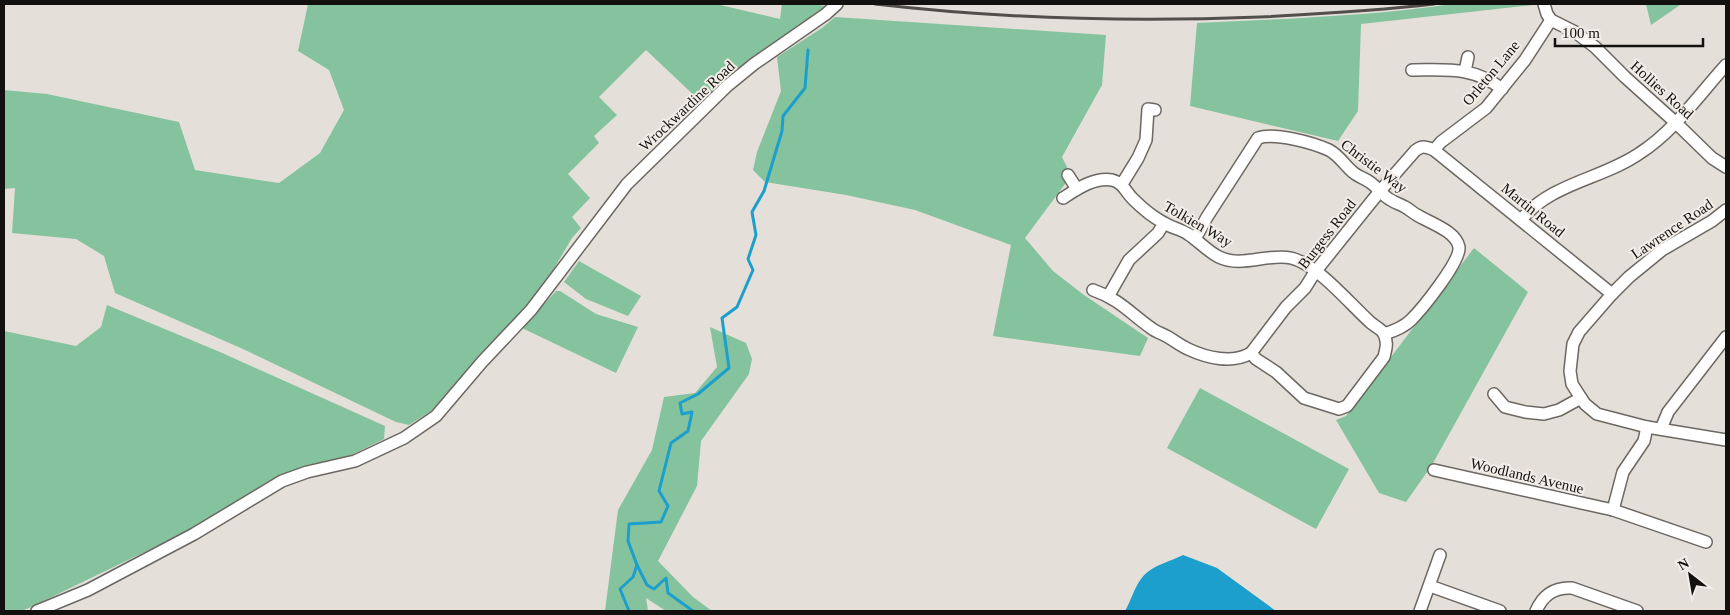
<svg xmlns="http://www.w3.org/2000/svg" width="1730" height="615" font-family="Georgia,serif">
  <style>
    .green { fill: #84c39e }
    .water { fill: #1c9fcc }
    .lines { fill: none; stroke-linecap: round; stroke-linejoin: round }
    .stream { stroke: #1c9fcc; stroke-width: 3 }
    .street-casing { stroke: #6c6762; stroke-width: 14 }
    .street { stroke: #fff; stroke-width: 11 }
    .rail { stroke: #524f4b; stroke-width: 3 }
    .labels { text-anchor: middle; stroke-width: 4; stroke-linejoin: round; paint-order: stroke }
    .street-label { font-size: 15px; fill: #13110f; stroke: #f3ede7 }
  </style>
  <rect width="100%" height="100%" fill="#e5dfd9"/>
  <g class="green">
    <path d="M 308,4 L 716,4 L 780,19 L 782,4 L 810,4 L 826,6 L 782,37 L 700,101 L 646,50 L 599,97 L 617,115 L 594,136 L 599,143 L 568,174 L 590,198 L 572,217 L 581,228 L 572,238 L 546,282 L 492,346 L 468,369 L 437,407 L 409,425 L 396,422 L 243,349 L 115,293 L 104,256 L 76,239 L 12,233 L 15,188 L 4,189 L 4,90 L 47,94 L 179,122 L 195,170 L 279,183 L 320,153 L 344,110 L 329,70 L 298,51 Z"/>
    <path d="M 1453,4 L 1543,4 L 1361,24 L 1358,111 L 1338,141 L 1190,106 L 1197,23 C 1283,19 1369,16 1453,4 Z"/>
    <path d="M 1646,4 L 1689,4 L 1680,5 L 1651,25 Z"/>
    <path d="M 835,17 L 1106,35 L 1102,85 L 1062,157 L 1068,169 L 1065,184 L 1025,238 L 1053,271 L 1084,295 L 1148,338 L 1140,356 L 993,336 L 1011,245 L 915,210 L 846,195 L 765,182 L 753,170 L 757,152 L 781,91 L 777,57 L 822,28 Z"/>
    <path d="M 1474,248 L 1528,292 L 1432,465 L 1406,502 L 1379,493 L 1336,420 L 1346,416 Z"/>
    <path d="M 579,261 L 641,296 L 628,316 L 586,299 L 564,282 Z"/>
    <path d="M 556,291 L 560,291 L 596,314 L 638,327 L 616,373 L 522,328 Z"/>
    <path d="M 107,305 L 220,352 L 385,426 L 384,439 L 345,458 L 306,465 L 279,477 L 190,530 L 29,608 L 21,611 L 4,611 L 4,331 L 76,346 L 101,327 Z"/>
    <path d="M 710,327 L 746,343 L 752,359 L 749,374 L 701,441 L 697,486 L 658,561 L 693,597 L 712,611 L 666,611 L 646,598 L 648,611 L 605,611 L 618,510 L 652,450 L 664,397 L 695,393 L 717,367 Z"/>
    <path d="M 1200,388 L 1349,469 L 1316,529 L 1167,448 Z"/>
  </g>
  <path class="water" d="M 1183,555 L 1217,568 L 1276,611 L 1125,611 C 1131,601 1134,588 1141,579 C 1150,566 1169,562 1183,555 Z"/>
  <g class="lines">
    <g class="stream">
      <path d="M 637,565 L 647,585 L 654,589 L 666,578 L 668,593 L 693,611"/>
      <path d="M 629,611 L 620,589 L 633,577 L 637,565 L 628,541 L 629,524 L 661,522 L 668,506 L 659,491 L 671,443 L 688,431 L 692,412 L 682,414 L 680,403 L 698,394 L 729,368 L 722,318 L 737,307 L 753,270 L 748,259 L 756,235 L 752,212 L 764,191 L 782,131 L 783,116 L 805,88 L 808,50"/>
    </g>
    <defs>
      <g id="street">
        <path d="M 1544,4 L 1547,14 L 1551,20 L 1575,32 L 1595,47 L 1625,77 L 1675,122 L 1712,158 L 1726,167"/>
        <path d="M 1412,70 C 1446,70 1473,66 1502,89"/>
        <path d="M 1465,71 L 1468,57"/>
        <path d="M 1434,150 L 1441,142 L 1486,108 L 1525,60 L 1551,20"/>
        <path d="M 1068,175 L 1077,189"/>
        <path d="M 1122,184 L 1138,158 L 1146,140 L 1148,109 L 1155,110"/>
        <path d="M 1063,198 C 1077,189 1094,177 1112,180 C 1124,183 1126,193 1134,200 C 1143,209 1153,217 1164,223 C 1172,228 1181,229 1188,234 C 1199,241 1207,251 1219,257 C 1241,268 1268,253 1291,258 C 1317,264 1349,303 1370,322 C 1374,326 1382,329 1384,334 C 1388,342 1386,349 1384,357 L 1347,406 L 1339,409 L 1304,398 L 1276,372 L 1256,359 L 1251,353"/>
        <path d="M 1726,210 L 1712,221 L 1662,250 L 1629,277 L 1612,294 L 1579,332 L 1573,344 L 1570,371 L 1572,384 L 1581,398 L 1585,404 L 1597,414 L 1647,427 L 1726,440"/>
        <path d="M 1521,220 C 1550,183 1603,179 1640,153 C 1674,131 1699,95 1726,65"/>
        <path d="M 1195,239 L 1207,217 L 1258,138 C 1275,132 1313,143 1329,150 C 1340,156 1345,166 1354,173 C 1359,177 1366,179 1371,183 C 1378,188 1383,196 1391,200 C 1395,203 1400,204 1405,207 C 1409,209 1413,213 1417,215 C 1430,223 1456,231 1459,247 C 1461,261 1422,309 1411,320 C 1404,327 1394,331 1384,334"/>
        <path d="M 1093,290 C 1119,299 1130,313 1151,328 C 1156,332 1163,334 1168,337 C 1175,341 1181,346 1188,349 C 1207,358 1232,364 1251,353 L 1286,307 L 1305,288 L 1315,272 L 1380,191 L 1415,151 C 1422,145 1426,147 1434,150 L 1612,294"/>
        <path d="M 1109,295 L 1129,260 L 1158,233 L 1164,223"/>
        <path d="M 1494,394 L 1505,407 L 1525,412 L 1544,414 L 1559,410 L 1581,398"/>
        <path d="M 1661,429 L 1668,412 L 1726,337"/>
        <path d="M 1434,470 L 1613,510 L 1706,542"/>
        <path d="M 1613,510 L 1623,472 L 1644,441 L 1647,427"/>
        <path d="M 1430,586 L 1500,611"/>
        <path d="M 37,611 L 88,590 L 194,534 L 282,481 L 307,472 L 355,461 L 404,438 L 436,416 L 482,362 L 531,310 L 627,184 L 727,86 L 754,64 L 826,14 L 837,4"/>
        <path d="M 1420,611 L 1440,555"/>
        <path d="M 1536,611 C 1543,595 1554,587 1572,588 L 1637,611"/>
      </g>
    </defs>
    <use href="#street" class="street-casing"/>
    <use href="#street" class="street"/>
    <path class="rail" d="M 875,4 C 1003,19 1131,22 1260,17 C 1319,14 1376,11 1434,4"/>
  </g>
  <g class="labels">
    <g class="street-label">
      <text transform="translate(1491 73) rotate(-50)" y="5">Orleton Lane</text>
      <text transform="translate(1662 90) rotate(42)" y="5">Hollies Road</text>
      <text transform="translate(687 106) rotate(-43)" y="5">Wrockwardine Road</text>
      <text transform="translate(1374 166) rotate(37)" y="5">Christie Way</text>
      <text transform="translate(1533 210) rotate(39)" y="5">Martin Road</text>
      <text transform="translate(1198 224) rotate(30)" y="5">Tolkien Way</text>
      <text transform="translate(1672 229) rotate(-34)" y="5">Lawrence Road</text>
      <text transform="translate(1327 234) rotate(-52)" y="5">Burgess Road</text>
      <text transform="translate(1527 476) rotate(13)" y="5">Woodlands Avenue</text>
    </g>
  </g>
  <rect width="1730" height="615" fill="none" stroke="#13110f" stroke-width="10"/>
  <g transform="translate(1690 575) rotate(329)" stroke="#f3ede7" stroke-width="4" paint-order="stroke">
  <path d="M0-4L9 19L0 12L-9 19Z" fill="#13110f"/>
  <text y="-8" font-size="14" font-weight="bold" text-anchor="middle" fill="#13110f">N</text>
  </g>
  <path d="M1555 38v8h148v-8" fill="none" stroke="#13110f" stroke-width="2.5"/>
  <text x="1562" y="38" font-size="15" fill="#13110f" stroke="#f3ede7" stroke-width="4" paint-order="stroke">100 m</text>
</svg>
